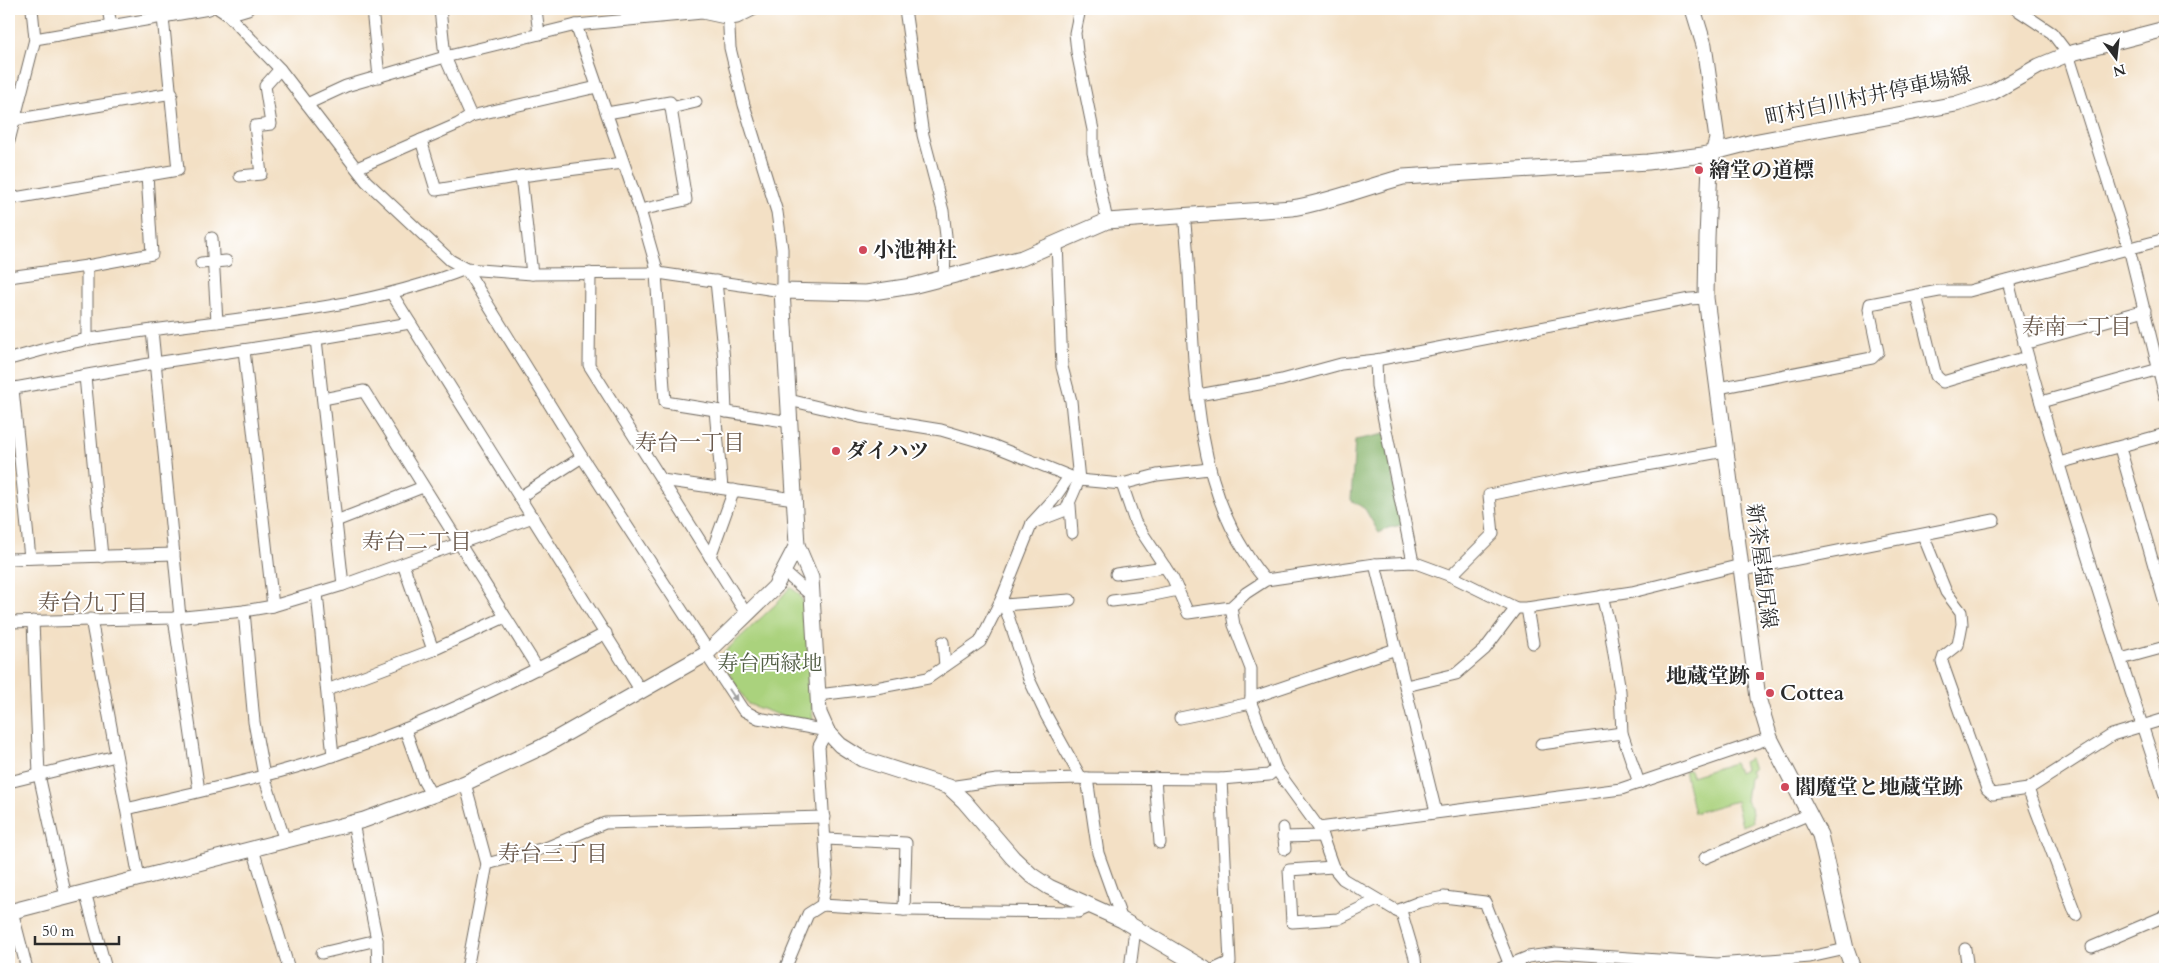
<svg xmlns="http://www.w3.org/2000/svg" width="2174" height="978" font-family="Cardo,'Noto Serif JP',serif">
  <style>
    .green { fill: #aad27d; stroke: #6a7e54 }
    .forest { fill: #87b46c; stroke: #59704c }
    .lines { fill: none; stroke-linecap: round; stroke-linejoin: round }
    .street-casing { stroke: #716a61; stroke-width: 13 }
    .secondary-casing { stroke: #716a61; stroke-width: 17 }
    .street { stroke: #fff; stroke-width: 11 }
    .secondary { stroke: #fff; stroke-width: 15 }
    .oneway { fill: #a0a0a0 }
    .poi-dot { fill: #d1495b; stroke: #fff; stroke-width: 2 }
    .labels { text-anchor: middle; stroke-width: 4; stroke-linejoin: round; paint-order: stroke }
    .street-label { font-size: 21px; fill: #2b2b2b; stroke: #fff }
    .poi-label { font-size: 21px; font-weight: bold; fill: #2b2b2b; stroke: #fff; text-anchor: start }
    .park-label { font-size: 21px; fill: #515d44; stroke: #fff }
    .neighbourhood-label { font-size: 22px; fill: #68574a; stroke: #fff }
  </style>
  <rect width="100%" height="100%" fill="#fff"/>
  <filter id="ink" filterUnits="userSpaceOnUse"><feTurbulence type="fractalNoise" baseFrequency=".02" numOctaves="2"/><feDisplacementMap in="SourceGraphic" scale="10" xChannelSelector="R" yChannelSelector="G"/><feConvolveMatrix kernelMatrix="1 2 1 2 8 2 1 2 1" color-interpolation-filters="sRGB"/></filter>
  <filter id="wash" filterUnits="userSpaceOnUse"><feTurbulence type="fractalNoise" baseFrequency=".0096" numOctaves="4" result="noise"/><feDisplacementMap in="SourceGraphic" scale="20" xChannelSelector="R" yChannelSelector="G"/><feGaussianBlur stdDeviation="1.12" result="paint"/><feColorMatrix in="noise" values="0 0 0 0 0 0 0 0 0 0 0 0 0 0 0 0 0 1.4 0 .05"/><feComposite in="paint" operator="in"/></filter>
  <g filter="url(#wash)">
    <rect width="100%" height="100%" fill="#f3e0c5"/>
    <g class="green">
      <path d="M 790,587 L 799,594 L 805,606 L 813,721 L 779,715 L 748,704 L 719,657 L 776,604 Z"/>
      <path d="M 1750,759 L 1754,769 L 1750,771 L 1753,776 L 1749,778 L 1746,801 L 1751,807 L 1753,822 L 1742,826 L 1736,801 L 1694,813 L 1684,771 L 1690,770 L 1692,776 L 1734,763 L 1738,772 L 1745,769 L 1743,762 Z"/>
    </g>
    <path class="forest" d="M 1385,434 L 1402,525 L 1388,528 L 1379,533 L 1365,509 L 1351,500 L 1355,440 Z"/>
  </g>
  <g filter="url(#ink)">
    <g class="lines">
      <defs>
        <g id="street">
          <path d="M 108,9 L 111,25"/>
          <path d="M 219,9 L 228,15 L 280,69 L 366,181 L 450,260 L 466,269 L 532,274 L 658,273 L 782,291 L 782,249 L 777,212 L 744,105 L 730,48 L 728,9"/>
          <path d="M 372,9 L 379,77"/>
          <path d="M 440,9 L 445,57 L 471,116"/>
          <path d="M 536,9 L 539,34"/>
          <path d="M 905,9 L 923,135 L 943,211 L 946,236 L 944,276"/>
          <path d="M 1080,9 L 1075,33 L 1077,52 L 1093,130 L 1093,153 L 1107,221"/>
          <path d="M 2016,9 L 2052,33 L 2068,54 L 2129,248 L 2165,396"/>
          <path d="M 228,15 L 248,9"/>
          <path d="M 576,25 L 640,210 L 658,273"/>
          <path d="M 35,39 L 209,9"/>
          <path d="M 307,104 L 346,86 L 445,57 L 576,25 L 702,13 L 730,19 L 737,18 L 755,9"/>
          <path d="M 671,108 L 696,102"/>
          <path d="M 607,113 L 670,102 L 686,200 L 640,210"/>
          <path d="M 9,119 L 14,120 L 172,93"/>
          <path d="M 421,140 L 436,190 L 521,176 L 623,163"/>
          <path d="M 9,141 L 35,39 L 32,9"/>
          <path d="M 357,168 L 458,124 L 471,116 L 597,87"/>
          <path d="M 240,176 L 261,174 L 255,126 L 271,124 L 265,86 L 280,69"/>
          <path d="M 521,176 L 532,274"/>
          <path d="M 9,199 L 178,170 L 163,17"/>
          <path d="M 1184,215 C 1197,322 1184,456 1244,550 C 1251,561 1257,572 1266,580"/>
          <path d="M 212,238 L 217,322"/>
          <path d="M 201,263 L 226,261"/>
          <path d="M 466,269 L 582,457 L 709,652"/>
          <path d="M 590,273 L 589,365 L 747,615"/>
          <path d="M 656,274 L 665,402 L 790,422"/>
          <path d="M 9,277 L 87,266 L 152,254 L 147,175"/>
          <path d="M 716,281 L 724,360 L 726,412"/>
          <path d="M 2008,281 C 2052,455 2109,625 2165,795"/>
          <path d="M 392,294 L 641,691"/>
          <path d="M 1916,295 L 1936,376 L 1943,382 L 2027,357"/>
          <path d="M 152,330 L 180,617"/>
          <path d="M 87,339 L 87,266"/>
          <path d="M 316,339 L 410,323"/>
          <path d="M 2024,344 L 2145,310"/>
          <path d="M 244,350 L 273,606"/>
          <path d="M 9,359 C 36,352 63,343 90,339 C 216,318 346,316 466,269"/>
          <path d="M 1376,360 L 1377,386 L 1413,562"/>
          <path d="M 85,376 L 102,557"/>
          <path d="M 1718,388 L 1872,358 L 1878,352 L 1869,309 L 1870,304 L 1939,291 L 1969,291 L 2165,239"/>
          <path d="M 9,389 L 155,363 L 316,339 L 343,585"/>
          <path d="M 13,389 L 30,558"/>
          <path d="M 1198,395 L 1282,380 L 1341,364 L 1376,360 L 1690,299 L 1706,298"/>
          <path d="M 323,399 L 364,391 L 538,669"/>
          <path d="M 789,400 L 860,417 L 941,430 L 992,445 L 1079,480 L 1122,484 L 1157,475 L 1209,469"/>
          <path d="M 2041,402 L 2159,369"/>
          <path d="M 715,410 L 722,488"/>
          <path d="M 2120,448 L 2165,604"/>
          <path d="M 2059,463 L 2165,434"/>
          <path d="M 662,480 L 794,499"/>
          <path d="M 1122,484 L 1135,522 L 1173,579 L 1188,613 L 1231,607 L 1246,593 L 1266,580 L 1375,564 L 1413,562 L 1451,576 L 1516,608 L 1527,608 L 1632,592 L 1741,565"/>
          <path d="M 520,497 L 582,457"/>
          <path d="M 1070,505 L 1072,533"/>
          <path d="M 336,521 L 423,487"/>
          <path d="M 1032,523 L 1053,500 L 1069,477"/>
          <path d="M 1923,535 L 1946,592 L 1961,612 L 1962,624 L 1958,645 L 1944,656 L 1942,662 L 1987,789 L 1993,794 L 2028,789 L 2112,735 L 2165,719"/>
          <path d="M 710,557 L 734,490"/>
          <path d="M 9,559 L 174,554"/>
          <path d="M 403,564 L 433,650"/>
          <path d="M 1375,564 L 1436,812"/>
          <path d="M 1742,570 L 1994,520"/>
          <path d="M 784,572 L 812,596"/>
          <path d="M 1116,574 L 1165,567"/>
          <path d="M 1451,576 L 1493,534 L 1489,495 L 1561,480 L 1725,451"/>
          <path d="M 317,593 L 333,756"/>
          <path d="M 1602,596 L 1609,623 L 1620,691 L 1622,733 L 1639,783"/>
          <path d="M 1002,598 L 1029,679 L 1046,715 L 1081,778"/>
          <path d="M 1112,601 L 1144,597 L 1178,590"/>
          <path d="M 1004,605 L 1070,600"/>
          <path d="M 1231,607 L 1234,625 L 1251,669 L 1251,703 L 1276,769 L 1319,828 L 1333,867 L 1343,879 L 1402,914 L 1415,958 L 1416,969"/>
          <path d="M 1527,608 L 1533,643"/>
          <path d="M 244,611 L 254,722 L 264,776 L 285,841"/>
          <path d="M 174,618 L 199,791"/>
          <path d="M 91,619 L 139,878"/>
          <path d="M 33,621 L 39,775 L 66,897"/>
          <path d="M 9,622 L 174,618 L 244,611 L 273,606 L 343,585 L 533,517"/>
          <path d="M 943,642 L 945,666"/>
          <path d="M 706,654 L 743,710 L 758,718 L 827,731 L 819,746 L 827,875 L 822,905"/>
          <path d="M 2121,659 L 2165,647"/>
          <path d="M 1406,686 L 1456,674 L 1485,649 L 1516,608"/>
          <path d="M 327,690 L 433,650 L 505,617"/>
          <path d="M 818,695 L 876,688 L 928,678 L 980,642 L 1002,598 L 1032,523 L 1066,510 L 1079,480 L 1071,401 L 1062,367 L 1057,243"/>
          <path d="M 1251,698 L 1396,649"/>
          <path d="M 1180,718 L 1251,703"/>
          <path d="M 405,729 L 423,780 L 432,796"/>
          <path d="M 1541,744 L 1622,733"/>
          <path d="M 1087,778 L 1098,853 L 1122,920"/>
          <path d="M 1155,778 L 1160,843"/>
          <path d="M 9,782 L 116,756"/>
          <path d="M 465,783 L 487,864 L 548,847 L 605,823 L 824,817"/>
          <path d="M 949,787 L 997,780 L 1081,778 L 1221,779 L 1269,775 L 1276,769"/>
          <path d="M 2028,789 L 2076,915"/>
          <path d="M 127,809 C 195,792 265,778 332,756 C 428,724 517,680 606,633"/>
          <path d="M 353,823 L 377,940 L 378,969"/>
          <path d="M 1283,828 L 1285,849"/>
          <path d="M 1319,828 L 1621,789 L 1770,738"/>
          <path d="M 1283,837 L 1322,836"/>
          <path d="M 826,839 L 906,843 L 904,910"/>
          <path d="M 253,849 L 289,969"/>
          <path d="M 1705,858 L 1810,814"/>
          <path d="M 1333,867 L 1289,870 L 1292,922 L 1338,919 L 1377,900"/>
          <path d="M 85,892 L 106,969"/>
          <path d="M 12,911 L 27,969"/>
          <path d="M 1396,911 L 1419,902 L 1444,897 L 1485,902 L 1509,963"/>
          <path d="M 2092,947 L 2165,916"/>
          <path d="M 1965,949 L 1968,969"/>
          <path d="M 322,953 L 377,940"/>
          <path d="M 467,969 L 487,864"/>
          <path d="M 785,969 L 808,914 L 822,905 L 904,910 L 1078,912 L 1089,907"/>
          <path d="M 1130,969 L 1135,929"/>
          <path d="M 1215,969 L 1230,962 L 1221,779"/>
          <path d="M 1499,969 L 1528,957 L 1556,953 L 1717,964 L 1810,957 L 1846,949"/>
        </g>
        <g id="secondary">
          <path d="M 1693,9 L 1704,45 L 1717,139 L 1710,164 L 1707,238 L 1706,298 L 1758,698 L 1770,738 L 1820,835 L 1846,949 L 1853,969"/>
          <path d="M 9,912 L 364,820 L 465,783 L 542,747 L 706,654 L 775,587 L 797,545"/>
          <path d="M 1205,969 L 1122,920 L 1049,887 L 1031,875 L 1013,858 L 964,801 L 949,787 L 862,759 L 840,745 L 827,731 L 819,713 L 811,578 L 797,545 L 782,291 L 866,293 L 912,286 L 1022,258 L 1107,221 L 1292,208 C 1330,202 1366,187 1403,177 L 1648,162 L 1703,155 L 1753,142 L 1956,104 L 1993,92 L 2039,66 L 2068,54 L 2165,29"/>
        </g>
      </defs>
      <use href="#street" class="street-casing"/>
      <use href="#secondary" class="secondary-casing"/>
      <use href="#street" class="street"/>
      <use href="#secondary" class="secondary"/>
    </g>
    <defs><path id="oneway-solid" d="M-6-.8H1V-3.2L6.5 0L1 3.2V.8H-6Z" transform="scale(1.25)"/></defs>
    <use class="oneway" href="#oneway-solid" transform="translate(733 695) rotate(57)"/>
  </g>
  <g class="poi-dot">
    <circle cx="1699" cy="170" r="5"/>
    <circle cx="863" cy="250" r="5"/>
    <circle cx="836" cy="451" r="5"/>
    <rect x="1755" y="671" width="10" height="10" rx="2.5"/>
    <circle cx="1770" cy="693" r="5"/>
    <circle cx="1785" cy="787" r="5"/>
  </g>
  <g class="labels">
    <g class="street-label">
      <text transform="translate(1868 96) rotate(-12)" y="7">町村白川村井停車場線</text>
      <text transform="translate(1762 566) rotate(83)" y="7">新茶屋塩尻線</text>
    </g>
    <g class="poi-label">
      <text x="1709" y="177">繪堂の道標</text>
      <text x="873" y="257">小池神社</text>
      <text x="846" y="458">ダイハツ</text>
      <text x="1750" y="683" text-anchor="end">地蔵堂跡</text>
      <text x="1780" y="700">Cottea</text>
      <text x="1795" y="794">閻魔堂と地蔵堂跡</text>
    </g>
    <g class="park-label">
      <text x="770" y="670">寿台西緑地</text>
    </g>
    <g class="neighbourhood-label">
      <text x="2077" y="334">寿南一丁目</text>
      <text x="690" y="450">寿台一丁目</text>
      <text x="417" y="549">寿台二丁目</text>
      <text x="93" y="610">寿台九丁目</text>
      <text x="553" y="861">寿台三丁目</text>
    </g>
  </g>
  <rect width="2174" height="978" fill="none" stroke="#fff" stroke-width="30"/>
  <g transform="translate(2116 58) rotate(165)" stroke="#ffffff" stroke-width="4" paint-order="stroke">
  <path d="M0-4L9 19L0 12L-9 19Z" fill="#2b2b2b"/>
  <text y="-8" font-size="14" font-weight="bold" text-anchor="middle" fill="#2b2b2b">N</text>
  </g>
  <path d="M35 936v8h84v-8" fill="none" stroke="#2b2b2b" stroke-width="2.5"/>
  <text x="42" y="936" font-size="15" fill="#2b2b2b" stroke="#ffffff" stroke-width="4" paint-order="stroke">50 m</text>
</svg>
